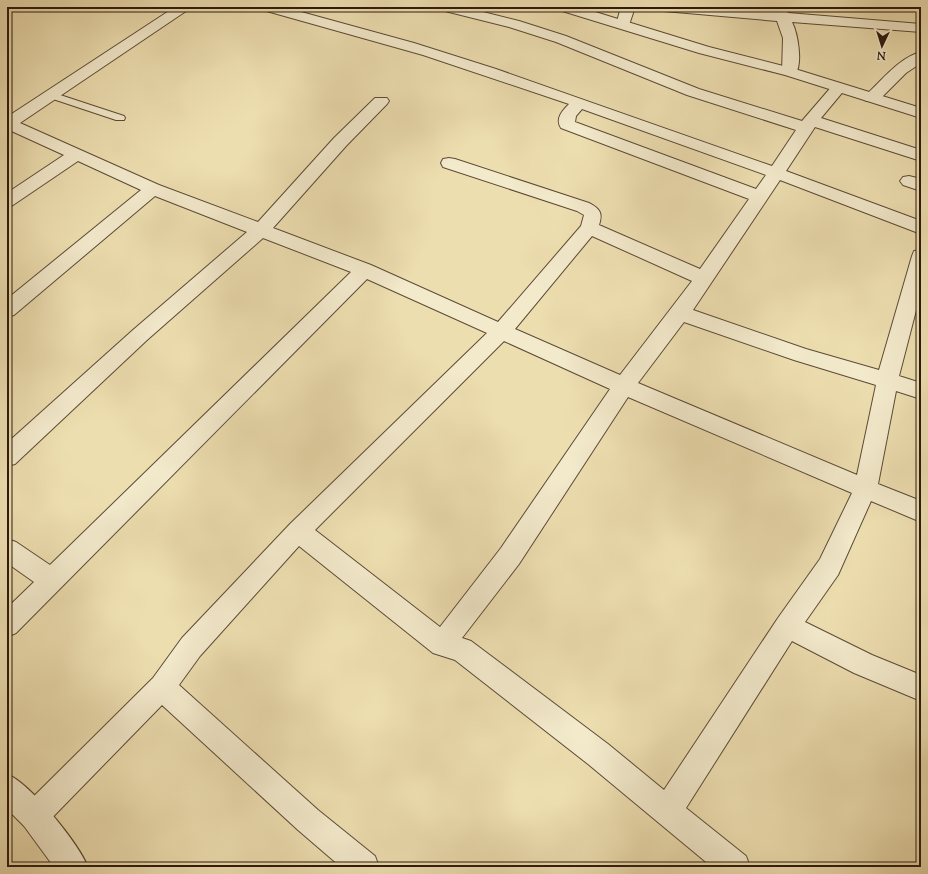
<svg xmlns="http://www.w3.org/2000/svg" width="928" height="874" font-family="'Sorts Mill Goudy',serif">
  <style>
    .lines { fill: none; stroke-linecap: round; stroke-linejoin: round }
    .service-casing { stroke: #5c4b36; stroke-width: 2 }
    .minor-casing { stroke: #5c4b36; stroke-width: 2 }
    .tertiary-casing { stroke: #5c4b36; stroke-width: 2 }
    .service { fill: #f3eacc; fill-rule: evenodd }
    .minor { fill: #f3eacc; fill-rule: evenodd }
    .tertiary { fill: #f3eacc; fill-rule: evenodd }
  </style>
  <rect width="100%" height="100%" fill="#eddeb0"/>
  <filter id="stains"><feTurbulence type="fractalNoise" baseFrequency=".005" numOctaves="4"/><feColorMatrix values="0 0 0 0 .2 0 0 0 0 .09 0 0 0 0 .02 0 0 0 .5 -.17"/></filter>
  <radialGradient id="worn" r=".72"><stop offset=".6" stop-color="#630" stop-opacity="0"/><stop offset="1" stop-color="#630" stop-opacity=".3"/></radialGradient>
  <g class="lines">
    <defs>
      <path id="service" d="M 51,92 L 124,116 L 125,118 L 124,120 L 116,120 L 47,97 L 46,95 Z"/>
      <g id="minor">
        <path d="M 175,7 L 192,7 L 20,123 L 159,185 L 258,222 L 334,138 L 375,98 L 387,98 L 389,101 L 387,104 L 346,146 L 273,228 L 371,265 L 498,322 L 581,226 L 584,215 L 577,211 L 443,167 L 441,163 L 443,159 L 449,158 L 455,159 L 589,203 C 600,209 603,213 599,225 L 700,269 L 749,199 L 561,128 C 555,119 562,111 569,104 L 423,55 L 263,10 L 261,7 L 283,7 L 414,43 L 496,69 L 772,166 L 796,130 L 687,95 L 556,42 L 509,27 L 441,10 L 439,7 L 463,7 L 519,21 L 566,36 L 699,89 L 802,121 L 833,85 L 843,85 L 846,88 L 821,118 L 921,150 L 921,161 L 815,127 L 786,171 L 921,221 L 921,234 L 780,180 L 693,310 L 806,349 L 879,370 L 912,256 L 914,251 L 921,250 L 921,291 L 899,376 L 921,383 L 921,399 L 896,391 L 878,484 L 921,501 L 921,522 L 871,501 L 838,575 L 805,622 L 872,655 L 921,675 L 921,701 L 854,673 L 792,641 L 686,808 L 746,856 L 750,867 L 712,867 L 588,764 L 455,660 L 433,653 L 299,546 L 200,656 L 179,685 L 318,810 L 375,856 L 379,867 L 341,867 L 298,830 L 162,705 L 44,826 L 34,831 L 24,826 L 19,816 L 24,806 L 153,678 L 182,638 L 290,524 L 487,333 L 367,279 L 16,633 L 7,637 L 7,608 L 34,582 L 7,563 L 7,539 L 16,542 L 50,565 L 351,272 L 263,238 L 147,340 L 15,464 L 7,466 L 7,443 L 133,330 L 247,232 L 155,196 L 14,315 L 7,317 L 7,299 L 141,190 L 78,161 L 13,205 L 7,207 L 7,193 L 64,155 L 7,129 L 7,117 ZM 582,109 L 766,175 L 756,189 L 575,122 L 576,116 ZM 592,236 L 692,281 L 620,375 L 515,329 ZM 684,322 L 794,360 L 876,385 L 857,475 L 638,383 ZM 504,341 L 610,389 L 501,548 L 440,627 L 315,530 ZM 628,397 L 852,493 L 820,559 L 778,618 L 664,790 L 608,744 L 471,641 L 462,638 L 519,564 Z"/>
        <path d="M 621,7 L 635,7 L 628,28 L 618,28 L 616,25 Z"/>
        <path d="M 657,7 L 716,7 L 773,12 L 770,7 L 784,7 L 788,13 L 921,24 L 921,32 L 792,22 C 798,34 803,64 795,75 L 785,75 L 782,72 L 783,38 L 777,21 L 664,11 L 659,10 Z"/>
        <path d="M 921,52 L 921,63 L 906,73 L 878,101 L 866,101 L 864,98 L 866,95 C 882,80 900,57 921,52 Z"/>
        <path d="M 909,176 L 921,179 L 921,191 L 903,185 L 900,181 L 903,177 Z"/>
      </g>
      <g id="tertiary">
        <path d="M 557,7 L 579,7 L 709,47 L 795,69 L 921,108 L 921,118 L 785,75 L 699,53 L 559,10 Z"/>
        <path d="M 7,774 C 31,784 78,843 88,867 L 54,867 L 24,826 L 7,809 Z"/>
      </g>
    </defs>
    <use href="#service" class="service-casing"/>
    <use href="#minor" class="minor-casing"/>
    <use href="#tertiary" class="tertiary-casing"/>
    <use href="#service" class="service"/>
    <use href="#minor" class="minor"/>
    <use href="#tertiary" class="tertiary"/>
  </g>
  <rect width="928" height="874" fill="none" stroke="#eddeb0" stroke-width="24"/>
  <rect x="8" y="8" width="912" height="858" fill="none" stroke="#2b1a0e" stroke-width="2"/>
  <rect x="12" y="12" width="904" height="850" fill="none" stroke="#2b1a0e"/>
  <g transform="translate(882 46) rotate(184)" stroke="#f3eacc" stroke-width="3" paint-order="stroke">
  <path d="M0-3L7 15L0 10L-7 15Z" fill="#2b1a0e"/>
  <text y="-6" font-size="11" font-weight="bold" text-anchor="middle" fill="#2b1a0e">N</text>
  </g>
  <rect width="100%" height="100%" filter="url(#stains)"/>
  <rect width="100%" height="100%" fill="url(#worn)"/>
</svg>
